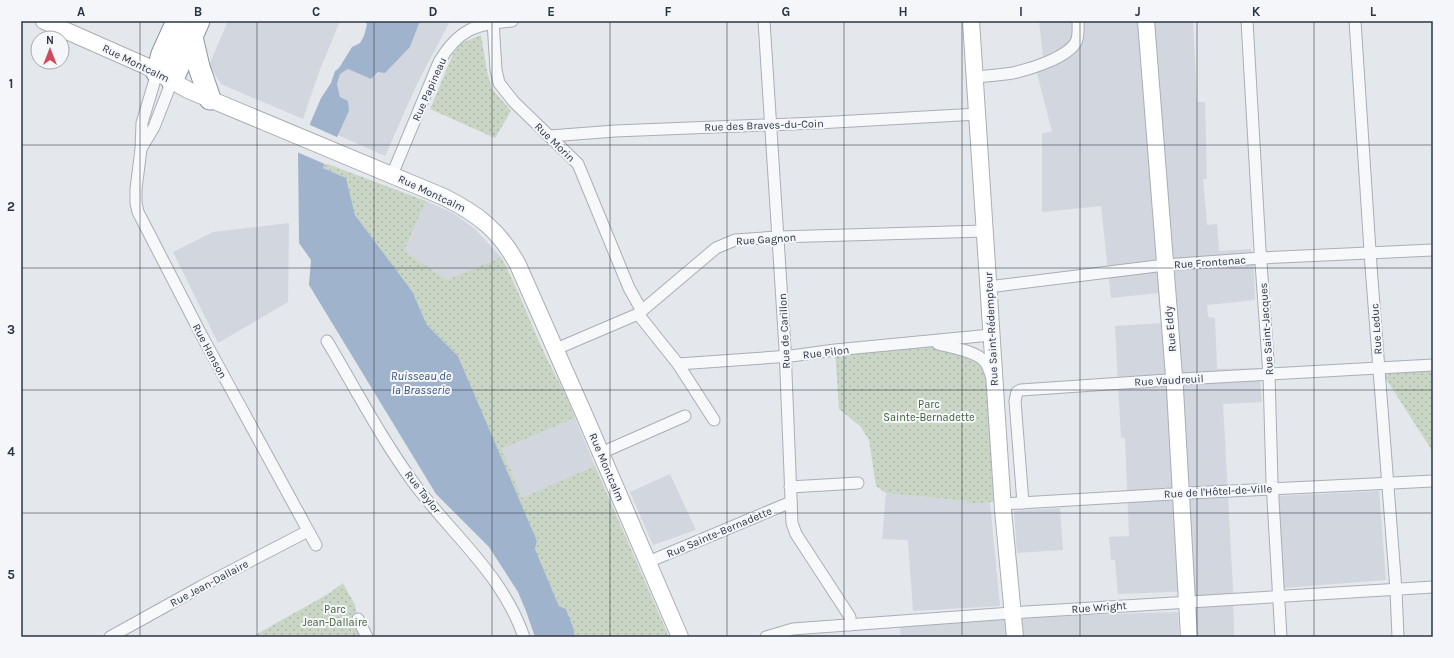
<svg xmlns="http://www.w3.org/2000/svg" width="1454" height="658" font-family="Karla,sans-serif">
  <style>
    .built { fill: #d2d6de }
    .park { fill: url(#park-dots) }
    .water { fill: #9fb4cc }
    .pier { fill: #e4e7ec }
    .lines { fill: none; stroke-linecap: round; stroke-linejoin: round }
    .street-casing { stroke: #a9aeb7; stroke-width: 13 }
    .secondary-casing { stroke: #a9aeb7; stroke-width: 18 }
    .highway-casing { stroke: #8b94a3; stroke-width: 23 }
    .street { stroke: #f7f8fa; stroke-width: 11 }
    .secondary { stroke: #fff; stroke-width: 16 }
    .highway { stroke: #fff; stroke-width: 21 }
    .grid { fill: none; stroke: #2b3445; stroke-width: 1; stroke-opacity: 0.55 }
    .labels { text-anchor: middle; stroke-width: 4; stroke-linejoin: round; paint-order: stroke }
    .street-label { font-size: 11px; fill: #2b3445; stroke: #f4f6f9 }
    .park-label { font-size: 11px; fill: #3f6138; stroke: #f4f6f9 }
    .water-label { font-size: 12px; font-style: italic; fill: #34527a; stroke: #f4f6f9 }
    .neatline { fill: none; stroke: #2b3445; stroke-width: 1.5 }
    .grid-label { font-size: 13px; text-anchor: middle; font-weight: bold; fill: #2b3445 }
  </style>
  <defs>
    <pattern id="park-dots" width="8" height="8" patternUnits="userSpaceOnUse"><rect width="8" height="8" fill="#c9d6c5"/><path d="M2 2h.1M6 6h.1" fill="none" stroke="#adb8ab" stroke-width="1.8" stroke-linecap="round"/></pattern>
  </defs>
  <rect width="100%" height="100%" fill="#e4e7ec"/>
  <g class="built">
    <path d="M 228,21 L 340,21 L 319,72 L 303,119 L 221,84 L 209,65 Z"/>
    <path d="M 420,21 L 449,23 L 416,86 L 385,156 L 338,135 L 349,111 L 340,97 L 337,84 L 340,74 L 348,69 L 371,79 L 410,47 Z"/>
    <path d="M 1039,21 L 1193,21 L 1197,102 L 1205,102 L 1207,179 L 1203,179 L 1207,225 L 1217,224 L 1219,251 L 1251,249 L 1254,270 L 1255,300 L 1207,305 L 1208,317 L 1215,318 L 1217,369 L 1259,368 L 1262,402 L 1223,404 L 1233,589 L 1234,637 L 1196,637 L 1194,591 L 1118,594 L 1115,560 L 1111,560 L 1109,537 L 1129,536 L 1125,438 L 1121,438 L 1115,326 L 1161,323 L 1158,293 L 1111,298 L 1101,206 L 1042,212 L 1042,133 L 1052,132 L 1037,73 L 1043,57 Z"/>
    <path d="M 426,201 L 453,213 L 475,229 L 501,257 L 447,280 L 404,251 Z"/>
    <path d="M 289,223 L 288,302 L 218,343 L 173,252 L 213,232 Z"/>
    <path d="M 575,418 L 595,466 L 522,499 L 502,449 Z"/>
    <path d="M 670,474 L 696,530 L 653,545 L 630,492 Z"/>
    <path d="M 1379,491 L 1386,580 L 1283,588 L 1278,496 Z"/>
    <path d="M 886,493 L 967,501 L 967,504 L 990,502 L 1000,606 L 913,611 L 908,540 L 882,539 Z"/>
    <path d="M 1060,508 L 1063,550 L 1017,553 L 1014,511 Z"/>
    <path d="M 1178,612 L 1179,637 L 901,637 L 900,626 L 1016,617 Z"/>
  </g>
  <g class="park">
    <path d="M 481,35 L 487,71 L 492,89 L 511,111 L 495,138 L 430,109 L 453,54 L 462,43 Z"/>
    <path d="M 325,163 L 426,201 L 404,251 L 447,280 L 501,257 C 518,288 529,320 544,352 C 554,374 567,395 575,418 L 502,449 L 522,498 L 595,466 L 669,637 L 575,637 L 573,627 L 566,609 L 559,606 L 535,549 L 537,541 L 458,356 L 427,325 L 412,291 L 355,215 L 346,178 L 323,168 Z"/>
    <path d="M 927,342 L 985,362 L 1003,501 L 967,504 L 967,501 L 886,493 L 876,486 L 869,440 L 860,426 L 839,409 L 835,350 Z"/>
    <path d="M 1433,365 L 1433,452 L 1379,368 Z"/>
    <path d="M 343,583 L 355,605 L 358,619 L 365,632 L 355,637 L 252,637 L 328,594 Z"/>
  </g>
  <path class="water" d="M 365,21 L 420,21 L 410,47 L 385,73 L 378,72 L 371,79 L 348,69 L 340,74 L 337,84 L 340,97 L 348,101 L 349,111 L 323,168 L 346,178 L 355,215 L 412,291 L 427,325 L 458,356 L 537,541 L 535,549 L 559,606 L 566,609 L 573,627 L 575,637 L 535,637 L 526,611 L 518,592 L 489,547 L 436,494 L 309,285 L 311,260 L 299,243 L 298,152 L 321,98 L 331,83 L 335,71 L 339,68 L 352,47 L 360,43 L 364,36 L 367,24 Z"/>
  <path class="pier" d="M 308,124 L 339,138 L 327,165 L 297,152 Z"/>
  <g class="lines">
    <defs>
      <g id="street">
        <path d="M 493,21 L 496,70 L 499,83 L 514,102 L 578,164 L 629,288 L 642,311"/>
        <path d="M 764,21 L 785,348 L 792,523 L 796,534 L 850,617 L 850,625"/>
        <path d="M 1247,21 L 1260,249 L 1269,375 L 1272,482 L 1281,637"/>
        <path d="M 1355,21 L 1371,266 L 1396,590 L 1398,637"/>
        <path d="M 157,73 L 142,123 L 141,149 L 136,189 L 136,203 L 138,212 L 203,338 L 316,545"/>
        <path d="M 975,77 C 988,76 1000,75 1013,73 C 1030,69 1067,58 1076,42 C 1079,36 1078,28 1078,21"/>
        <path d="M 550,136 L 615,131 L 817,123 L 978,114"/>
        <path d="M 142,147 L 154,127 L 172,81"/>
        <path d="M 392,175 L 439,62 C 458,30 476,23 512,21"/>
        <path d="M 988,287 L 1165,265 L 1261,258 L 1433,250"/>
        <path d="M 638,314 L 678,364 L 714,420"/>
        <path d="M 327,341 C 355,388 381,438 413,482 C 451,534 502,573 524,637"/>
        <path d="M 938,344 C 950,347 977,351 985,362 C 988,366 990,372 991,376"/>
        <path d="M 556,349 L 638,314 L 716,248 L 735,240 L 778,237 L 985,231"/>
        <path d="M 678,364 L 791,356 L 835,350 L 991,335"/>
        <path d="M 601,453 L 685,416"/>
        <path d="M 790,487 L 858,483"/>
        <path d="M 1023,503 L 1015,401 L 1017,392 L 1021,390 L 1182,379 L 1433,365"/>
        <path d="M 1003,504 L 1189,493 L 1433,481"/>
        <path d="M 648,562 L 791,502"/>
        <path d="M 358,619 L 367,637"/>
        <path d="M 110,637 L 202,586 L 308,531"/>
        <path d="M 766,637 L 793,629 L 806,628 L 1026,612 L 1433,587"/>
      </g>
      <g id="secondary">
        <path d="M 44,21 L 146,66 L 188,90 L 444,197 C 478,214 500,231 518,265 L 584,414 L 680,637"/>
        <path d="M 971,21 L 1003,510 L 1015,637"/>
        <path d="M 1146,21 L 1175,389 L 1189,637"/>
      </g>
      <g id="highway">
        <path d="M 192,37 L 199,67 L 210,99"/>
        <path d="M 157,73 L 162,54 L 177,21"/>
        <path d="M 172,81 L 199,21"/>
      </g>
    </defs>
    <use href="#street" class="street-casing"/>
    <use href="#secondary" class="secondary-casing"/>
    <use href="#highway" class="highway-casing"/>
    <use href="#street" class="street"/>
    <use href="#secondary" class="secondary"/>
    <use href="#highway" class="highway"/>
  </g>
  <path class="grid" d="M 140,21 L 140,637M 257,21 L 257,637M 374,21 L 374,637M 492,21 L 492,637M 610,21 L 610,637M 727,21 L 727,637M 844,21 L 844,637M 962,21 L 962,637M 1080,21 L 1080,637M 1197,21 L 1197,637M 1314,21 L 1314,637M 21,145 L 1433,145M 21,268 L 1433,268M 21,390 L 1433,390M 21,513 L 1433,513"/>
  <g class="labels">
    <g class="street-label">
      <text transform="translate(136 63) rotate(26)" y="4">Rue Montcalm</text>
      <text transform="translate(429 89) rotate(-66)" y="4">Rue Papineau</text>
      <text transform="translate(764 125) rotate(-2)" y="4">Rue des Braves-du-Coin</text>
      <text transform="translate(555 142) rotate(44)" y="4">Rue Morin</text>
      <text transform="translate(432 193) rotate(25)" y="4">Rue Montcalm</text>
      <text transform="translate(766 239) rotate(-4)" y="4">Rue Gagnon</text>
      <text transform="translate(1210 262) rotate(-4)" y="4">Rue Frontenac</text>
      <text transform="translate(991 329) rotate(-93)" y="4">Rue Saint-Rédempteur</text>
      <text transform="translate(1170 329) rotate(-95)" y="4">Rue Eddy</text>
      <text transform="translate(1266 329) rotate(-94)" y="4">Rue Saint-Jacques</text>
      <text transform="translate(1376 329) rotate(-94)" y="4">Rue Leduc</text>
      <text transform="translate(784 331) rotate(-93)" y="4">Rue de Carillon</text>
      <text transform="translate(210 351) rotate(62)" y="4">Rue Hanson</text>
      <text transform="translate(826 352) rotate(-7)" y="4">Rue Pilon</text>
      <text transform="translate(1169 380) rotate(-3)" y="4">Rue Vaudreuil</text>
      <text transform="translate(607 467) rotate(67)" y="4">Rue Montcalm</text>
      <text transform="translate(1218 491) rotate(-3)" y="4">Rue de l'Hôtel-de-Ville</text>
      <text transform="translate(423 492) rotate(52)" y="4">Rue Taylor</text>
      <text transform="translate(719 532) rotate(-23)" y="4">Rue Sainte-Bernadette</text>
      <text transform="translate(209 583) rotate(-28)" y="4">Rue Jean-Dallaire</text>
      <text transform="translate(1099 607) rotate(-4)" y="4">Rue Wright</text>
    </g>
    <g class="park-label">
      <text x="929" y="408">Parc<tspan x="929" dy="13">Sainte-Bernadette</tspan></text>
      <text x="335" y="613">Parc<tspan x="335" dy="13">Jean-Dallaire</tspan></text>
    </g>
    <g class="water-label">
      <text x="421" y="380">Ruisseau de<tspan x="421" dy="14">la Brasserie</tspan></text>
    </g>
  </g>
  <rect width="1454" height="658" fill="none" stroke="#f4f6f9" stroke-width="44"/>
  <g transform="translate(50 50)"><circle r="19" fill="#f4f6f9" stroke="#a4a8b1"/>
  <path d="M0-3L7 15L0 10L-7 15Z" fill="#d1495b"/>
  <text y="-6" font-size="11" font-weight="bold" text-anchor="middle" fill="#2b3445">N</text>
  </g>
  <rect x="22" y="22" width="1410" height="614" class="neatline"/>
  <g class="grid-label">
    <text x="81" y="16">A</text>
    <text x="198" y="16">B</text>
    <text x="316" y="16">C</text>
    <text x="433" y="16">D</text>
    <text x="551" y="16">E</text>
    <text x="668" y="16">F</text>
    <text x="786" y="16">G</text>
    <text x="903" y="16">H</text>
    <text x="1021" y="16">I</text>
    <text x="1138" y="16">J</text>
    <text x="1256" y="16">K</text>
    <text x="1373" y="16">L</text>
    <text x="11" y="88">1</text>
    <text x="11" y="211">2</text>
    <text x="11" y="334">3</text>
    <text x="11" y="456">4</text>
    <text x="11" y="579">5</text>
  </g>
</svg>
